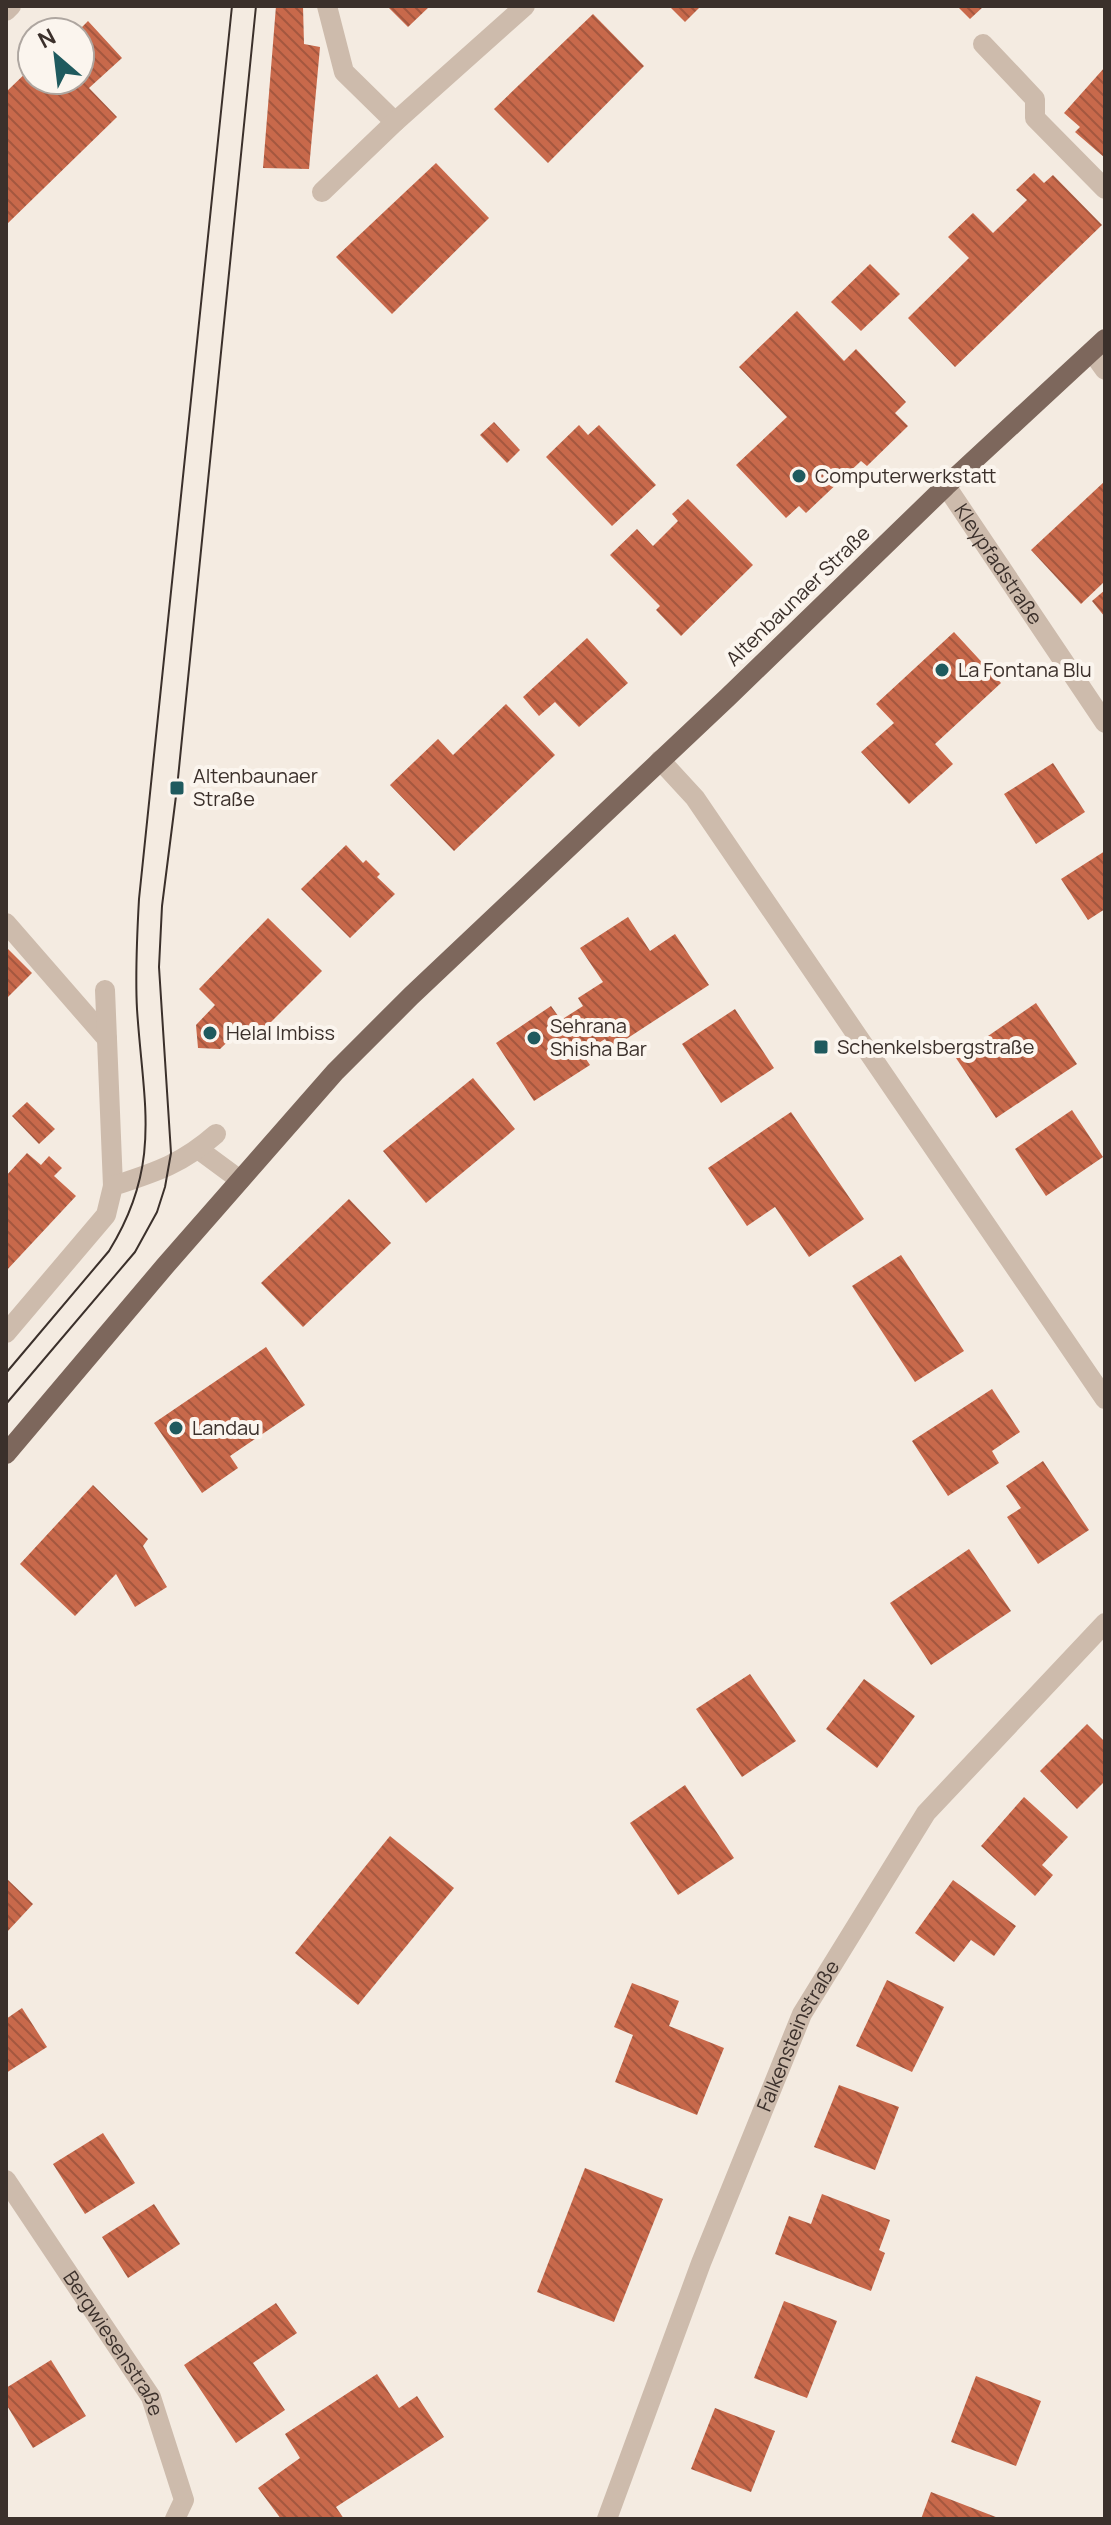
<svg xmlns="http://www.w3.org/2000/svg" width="1111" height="2525" font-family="Manrope,sans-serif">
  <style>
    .building { fill: url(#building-back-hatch) }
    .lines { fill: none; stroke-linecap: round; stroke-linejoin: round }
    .minor { stroke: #cdbbac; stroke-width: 20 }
    .major { stroke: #7d675c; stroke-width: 20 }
    .tram { stroke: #3b302b; stroke-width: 2 }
    .poi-dot { fill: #1f5a5e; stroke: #fbf5ee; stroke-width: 3 }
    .labels { text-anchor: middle; stroke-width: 8; stroke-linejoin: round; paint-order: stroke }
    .poi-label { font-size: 20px; fill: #3b302b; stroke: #fbf5ee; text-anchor: start }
    .street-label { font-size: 20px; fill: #3b302b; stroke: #fbf5ee }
  </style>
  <defs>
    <pattern id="building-back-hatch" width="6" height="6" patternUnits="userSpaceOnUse" patternTransform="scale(2)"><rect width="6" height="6" fill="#c8694b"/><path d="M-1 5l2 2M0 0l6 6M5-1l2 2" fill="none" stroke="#a4573f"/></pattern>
  </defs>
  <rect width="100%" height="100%" fill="#f4ebe1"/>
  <g class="building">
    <path d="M 276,6 L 303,6 L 304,44 L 320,47 L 309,169 L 263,168 Z"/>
    <path d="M 387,6 L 430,6 L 408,27 Z"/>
    <path d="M 669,6 L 701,6 L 685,22 Z"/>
    <path d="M 957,6 L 984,6 L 970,19 Z"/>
    <path d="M 593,14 L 644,66 L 548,163 L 494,109 Z"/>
    <path d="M 88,21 L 122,58 L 89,88 L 117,117 L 6,225 L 6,92 L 32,67 L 32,80 L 80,80 L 80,32 L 77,32 Z"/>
    <path d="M 1105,67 L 1105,158 L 1075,132 L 1080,127 L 1064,113 Z"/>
    <path d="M 436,163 L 489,218 L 392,314 L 336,257 Z"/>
    <path d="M 1034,173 L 1044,183 L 1053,175 L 1102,225 L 955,367 L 908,318 L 969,258 L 948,237 L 973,213 L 993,233 L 1027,200 L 1016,190 Z"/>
    <path d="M 870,264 L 900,294 L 861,331 L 831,302 Z"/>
    <path d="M 797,311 L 844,361 L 856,349 L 906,402 L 895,413 L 908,426 L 867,466 L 861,461 L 806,513 L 799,506 L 786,518 L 736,465 L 787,417 L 739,367 Z"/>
    <path d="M 494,422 L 520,450 L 507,463 L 480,435 Z"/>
    <path d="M 579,425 L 588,435 L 599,425 L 656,485 L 612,526 L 546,457 Z"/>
    <path d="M 1105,481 L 1105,581 L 1081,604 L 1031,550 Z"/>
    <path d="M 688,499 L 753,565 L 681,636 L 656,610 L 660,606 L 610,555 L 637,529 L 653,546 L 678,521 L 672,514 Z"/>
    <path d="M 1105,590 L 1105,617 L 1092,601 Z"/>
    <path d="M 954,632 L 1001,683 L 935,744 L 953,764 L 909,804 L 861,752 L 894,723 L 876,704 Z"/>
    <path d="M 587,638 L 628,683 L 579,727 L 555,702 L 539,716 L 523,697 Z"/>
    <path d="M 506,704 L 555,755 L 454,851 L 390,785 L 438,739 L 453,755 Z"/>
    <path d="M 1053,763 L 1085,812 L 1036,844 L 1004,794 Z"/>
    <path d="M 346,845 L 363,863 L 366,860 L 380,874 L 377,877 L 395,894 L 350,938 L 301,889 Z"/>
    <path d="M 1105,851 L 1105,909 L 1088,920 L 1061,879 Z"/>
    <path d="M 628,917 L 650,951 L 675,934 L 709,985 L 611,1049 L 605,1039 L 582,1053 L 590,1065 L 534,1101 L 496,1043 L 551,1006 L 561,1020 L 583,1006 L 578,998 L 603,982 L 580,948 Z"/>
    <path d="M 268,918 L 322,971 L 253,1040 L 241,1029 L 220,1049 L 198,1048 L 196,1025 L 215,1005 L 199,989 Z"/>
    <path d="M 6,947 L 32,973 L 6,999 Z"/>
    <path d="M 1036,1003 L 1077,1064 L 996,1118 L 956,1058 Z"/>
    <path d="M 735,1009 L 774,1068 L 721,1103 L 682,1044 Z"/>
    <path d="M 473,1078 L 515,1129 L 426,1203 L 383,1151 Z"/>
    <path d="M 27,1102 L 55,1129 L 39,1144 L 12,1116 Z"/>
    <path d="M 1072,1110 L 1103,1157 L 1046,1196 L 1015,1149 Z"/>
    <path d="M 791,1112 L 864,1219 L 809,1257 L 775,1207 L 747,1226 L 708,1168 Z"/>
    <path d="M 27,1153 L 41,1165 L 49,1156 L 62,1168 L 54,1176 L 76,1196 L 6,1271 L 6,1176 Z"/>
    <path d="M 349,1199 L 391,1243 L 303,1327 L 261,1283 Z"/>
    <path d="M 901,1255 L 964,1351 L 915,1382 L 852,1286 Z"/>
    <path d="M 266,1347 L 305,1405 L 230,1456 L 238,1468 L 202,1493 L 154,1423 Z"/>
    <path d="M 992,1389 L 1020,1432 L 992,1451 L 999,1463 L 948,1496 L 912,1441 Z"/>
    <path d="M 1043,1461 L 1089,1530 L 1038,1564 L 1007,1517 L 1021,1508 L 1006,1486 Z"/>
    <path d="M 93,1485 L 148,1539 L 143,1546 L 167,1587 L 135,1607 L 116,1574 L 75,1616 L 20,1564 Z"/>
    <path d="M 969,1549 L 1011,1611 L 931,1665 L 890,1603 Z"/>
    <path d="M 750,1674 L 796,1741 L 742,1777 L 696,1709 Z"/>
    <path d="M 864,1679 L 915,1716 L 877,1768 L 826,1729 Z"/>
    <path d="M 1087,1724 L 1105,1742 L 1105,1781 L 1077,1809 L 1040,1771 Z"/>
    <path d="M 685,1785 L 734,1858 L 678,1895 L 630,1823 Z"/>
    <path d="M 1024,1797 L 1068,1837 L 1042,1865 L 1053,1875 L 1035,1896 L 981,1846 Z"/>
    <path d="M 390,1836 L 454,1888 L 358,2005 L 295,1953 Z"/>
    <path d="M 6,1878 L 33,1904 L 6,1933 Z"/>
    <path d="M 953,1880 L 1016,1926 L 994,1956 L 971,1940 L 954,1962 L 915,1933 Z"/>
    <path d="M 887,1980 L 944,2007 L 912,2072 L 856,2046 Z"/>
    <path d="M 632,1983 L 679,2001 L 669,2026 L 724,2048 L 697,2115 L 615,2082 L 633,2035 L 614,2027 Z"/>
    <path d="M 22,2008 L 47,2047 L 6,2073 L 6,2019 Z"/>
    <path d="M 839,2085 L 899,2107 L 875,2170 L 814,2147 Z"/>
    <path d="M 103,2133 L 135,2183 L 85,2214 L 53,2164 Z"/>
    <path d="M 585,2168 L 663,2199 L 614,2322 L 537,2292 Z"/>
    <path d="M 822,2194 L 890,2220 L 879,2250 L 885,2253 L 871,2291 L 775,2254 L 789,2216 L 811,2224 Z"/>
    <path d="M 154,2204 L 180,2244 L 128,2278 L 102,2237 Z"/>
    <path d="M 784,2301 L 837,2321 L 807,2398 L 754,2378 Z"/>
    <path d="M 276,2303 L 297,2333 L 253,2363 L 285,2410 L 236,2443 L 184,2365 Z"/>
    <path d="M 51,2360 L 86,2416 L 33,2448 L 6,2404 L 6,2388 Z"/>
    <path d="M 377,2374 L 399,2408 L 417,2396 L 444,2437 L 336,2507 L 344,2519 L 281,2519 L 258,2488 L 300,2458 L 285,2434 Z"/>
    <path d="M 976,2376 L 1041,2401 L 1016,2466 L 951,2442 Z"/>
    <path d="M 715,2408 L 775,2431 L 751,2492 L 691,2469 Z"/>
    <path d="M 931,2492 L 1001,2519 L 921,2519 Z"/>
  </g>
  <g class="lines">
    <g class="minor">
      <path d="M 327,6 L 344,72 L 395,122"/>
      <path d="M 6,11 L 11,6"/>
      <path d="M 983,44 L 1035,99 L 1035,118 L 1105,189"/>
      <path d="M 322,192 L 395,122 L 525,6"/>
      <path d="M 1092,352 L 1105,370"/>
      <path id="s1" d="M 946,486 L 1105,723"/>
      <path d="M 660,760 L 695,798 L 1105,1399"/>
      <path d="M 6,923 L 107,1039"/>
      <path d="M 105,990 L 113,1186"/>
      <path d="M 198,1149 L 240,1180"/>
      <path d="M 6,1333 L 106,1215 L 113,1186 C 156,1172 182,1164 216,1134"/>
      <path id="s2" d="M 6,2180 L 151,2397 L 184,2500 L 175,2519"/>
      <path id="s3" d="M 607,2519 L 701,2263 L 802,2014 L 926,1813 L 1105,1623"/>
    </g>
    <path class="major" d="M 6,1454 L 165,1266 L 335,1072 L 411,996 L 728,697 L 946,486 L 1105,339"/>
    <g class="tram">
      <path d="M 6,1373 L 109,1251 C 163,1164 143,1103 137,1009 C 135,972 137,935 139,899 L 232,6"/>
      <path d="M 6,1404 L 135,1252 L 157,1212 L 165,1187 L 171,1153 L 159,967 L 162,906 L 177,788 L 256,6"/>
    </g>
  </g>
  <g class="poi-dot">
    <circle cx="799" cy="476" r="8"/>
    <circle cx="942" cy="670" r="8"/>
    <rect x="169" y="780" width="16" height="16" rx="4"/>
    <circle cx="210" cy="1033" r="8"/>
    <circle cx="534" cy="1038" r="8"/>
    <rect x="813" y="1039" width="16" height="16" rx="4"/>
    <circle cx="176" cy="1428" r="8"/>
  </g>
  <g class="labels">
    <g class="poi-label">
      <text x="815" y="483">Computerwerkstatt</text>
      <text x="958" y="677">La Fontana Blu</text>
      <text x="193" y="783">Altenbaunaer<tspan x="193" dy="23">Straße</tspan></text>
      <text x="550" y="1033">Sehrana<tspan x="550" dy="23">Shisha Bar</tspan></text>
      <text x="226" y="1040">Helal Imbiss</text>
      <text x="837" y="1054">Schenkelsbergstraße</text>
      <text x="192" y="1435">Landau</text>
    </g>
    <g class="street-label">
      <text dy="7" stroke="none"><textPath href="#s1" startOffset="94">Kleypfadstraße</textPath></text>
      <text transform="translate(798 596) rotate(-44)" y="7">Altenbaunaer Straße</text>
      <text dy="7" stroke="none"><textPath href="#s3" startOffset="520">Falkensteinstraße</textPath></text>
      <text dy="7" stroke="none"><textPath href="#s2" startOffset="196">Bergwiesenstraße</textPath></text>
    </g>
  </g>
  <rect width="1111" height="2525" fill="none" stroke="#3b302b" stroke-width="16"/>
  <g transform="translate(56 56) rotate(332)"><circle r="38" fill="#fbf5ee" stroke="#aea6a0" stroke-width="2"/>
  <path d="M0-6L14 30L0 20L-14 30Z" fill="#1f5a5e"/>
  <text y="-12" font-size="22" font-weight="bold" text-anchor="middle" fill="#3b302b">N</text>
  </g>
</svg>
